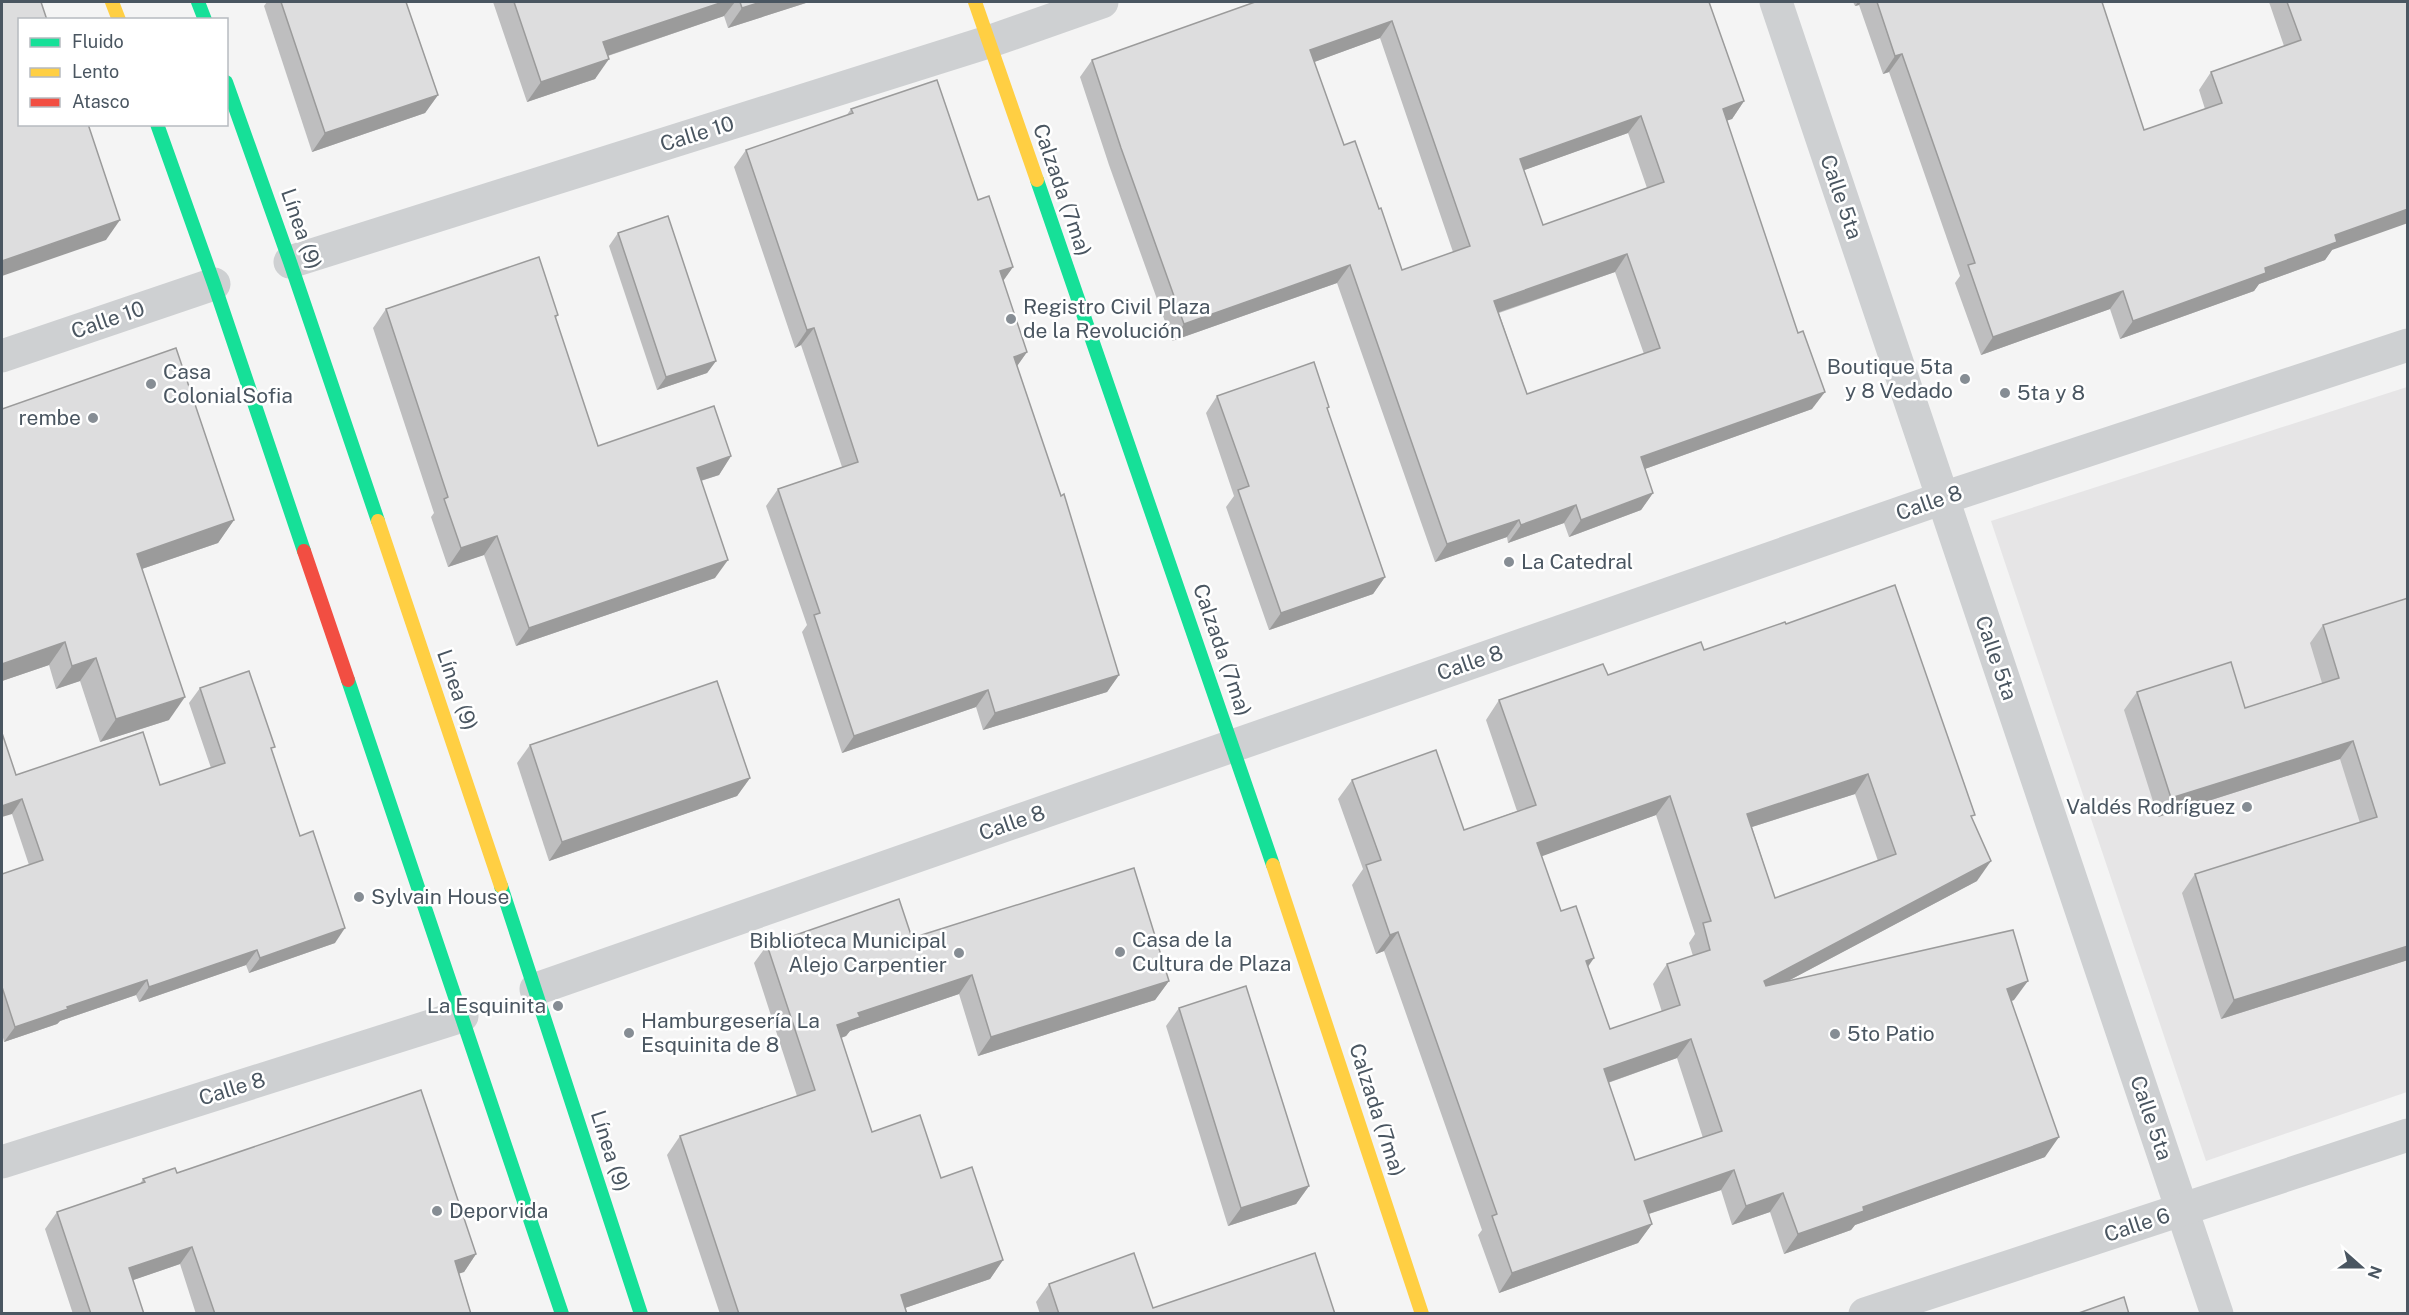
<svg xmlns="http://www.w3.org/2000/svg" width="2409" height="1315" font-family="'Public Sans',sans-serif">
  <style>
    .education { fill: #e6e5e6 }
    .lines { fill: none; stroke-linecap: round; stroke-linejoin: round }
    .street { stroke: #ced0d2; stroke-width: 33 }
    .fast { stroke: #16e098; stroke-width: 14 }
    .slow { stroke: #ffcf43; stroke-width: 14 }
    .jam { stroke: #f24e42; stroke-width: 14 }
    .wall { fill: #bebebf; fill-rule: evenodd }
    .shaded-wall { fill: #9b9b9b }
    .building { fill: #ddddde; stroke: #9b9b9b; stroke-width: 1.5; fill-rule: evenodd }
    .poi-dot { fill: #868d94; stroke: #fff; stroke-width: 2 }
    .labels { text-anchor: middle; stroke-width: 5; stroke-linejoin: round; paint-order: stroke }
    .street-label { font-size: 21px; fill: #4a5661; stroke: #fff }
    .poi-label { font-size: 21px; fill: #4a5661; stroke: #fff; text-anchor: start }
  </style>
  <rect width="100%" height="100%" fill="#f4f4f4"/>
  <path class="education" d="M 2407,387 L 2407,1092 L 2206,1161 L 1991,521 Z"/>
  <g class="lines">
    <g class="street">
      <path d="M 1776,2 L 2217,1314"/>
      <path d="M 290,262 L 988,42 L 1102,2"/>
      <path d="M 2,356 L 214,284"/>
      <path d="M 536,989 L 1943,498 L 2408,345"/>
      <path d="M 2,1162 L 462,1016"/>
      <path d="M 1865,1314 L 2408,1135"/>
    </g>
    <g class="fast">
      <path d="M 198,2 L 205,20"/>
      <path d="M 226,82 L 290,262 L 378,521"/>
      <path d="M 157,124 L 214,284 L 304,551"/>
      <path d="M 1037,180 L 1273,865"/>
      <path d="M 348,680 L 562,1314"/>
      <path d="M 501,886 L 641,1314"/>
    </g>
    <g class="slow">
      <path d="M 112,2 L 119,20"/>
      <path d="M 975,2 L 1037,180"/>
      <path d="M 378,521 L 501,886"/>
      <path d="M 1273,865 L 1422,1314"/>
    </g>
    <path class="jam" d="M 304,551 L 348,680"/>
  </g>
  <g class="wall">
    <path d="M 267,2 L 406,2 L 438,95 L 425,113 L 312,152 L 264,6 Z"/>
    <path d="M 493,2 L 809,2 L 728,28 L 724,16 L 608,56 L 595,79 L 527,102 Z"/>
    <path d="M 1255,2 L 1709,2 L 1744,101 L 1732,119 L 1727,120 L 1812,409 L 1645,469 L 1653,493 L 1641,510 L 1569,537 L 1564,523 L 1508,543 L 1507,537 L 1435,562 L 1337,283 L 1172,341 L 1109,165 L 1080,77 L 1092,60 ZM 1380,38 L 1453,252 L 1402,270 L 1344,145 L 1314,62 ZM 1628,133 L 1647,188 L 1543,225 L 1524,170 ZM 1615,272 L 1644,354 L 1527,394 L 1499,313 Z"/>
    <path d="M 1853,2 L 2102,2 L 2144,130 L 2205,109 L 2199,90 L 2211,72 L 2284,46 L 2269,2 L 2408,2 L 2332,250 L 2325,260 L 2259,284 L 2254,291 L 2120,339 L 2110,309 L 1981,355 L 1955,283 L 1960,276 L 1889,72 L 1883,74 L 1859,5 L 1855,6 Z"/>
    <path d="M 851,109 L 978,200 L 1013,267 L 1003,280 L 1027,352 L 1017,366 L 1119,675 L 1107,692 L 983,730 L 976,707 L 842,753 L 802,632 L 807,625 L 766,506 L 778,489 L 842,467 L 801,345 L 795,348 L 734,167 L 746,150 L 846,116 Z"/>
    <path d="M 618,233 L 716,361 L 707,373 L 657,390 L 609,246 Z"/>
    <path d="M 386,309 L 558,315 L 555,319 L 598,446 L 731,456 L 719,475 L 701,481 L 715,578 L 516,646 L 484,555 L 448,567 L 431,517 L 434,513 L 373,328 Z"/>
    <path d="M 1217,396 L 1329,407 L 1327,409 L 1385,577 L 1373,594 L 1269,630 L 1226,507 L 1234,496 L 1206,413 Z"/>
    <path d="M 2,409 L 234,520 L 218,543 L 142,569 L 169,720 L 100,742 L 80,681 L 56,689 L 49,665 L 2,681 Z"/>
    <path d="M 2408,598 L 2408,960 L 2221,1019 L 2182,893 L 2195,874 L 2360,823 L 2340,759 L 2158,817 L 2124,710 L 2137,692 L 2245,708 L 2322,683 L 2310,643 L 2323,625 Z"/>
    <path d="M 1786,624 L 1972,818 L 1977,881 L 1788,981 L 2014,1000 L 2011,1001 L 2045,1157 L 1855,1225 L 1851,1230 L 1784,1254 L 1770,1212 L 1732,1225 L 1721,1190 L 1649,1214 L 1652,1224 L 1638,1243 L 1499,1293 L 1478,1235 L 1482,1230 L 1384,951 L 1376,954 L 1352,885 L 1363,869 L 1338,799 L 1352,780 L 1464,830 L 1517,811 L 1486,720 L 1499,700 L 1608,675 L 1704,650 ZM 1855,794 L 1878,861 L 1775,898 L 1752,827 ZM 1656,815 L 1695,934 L 1689,943 L 1693,956 L 1667,964 L 1653,984 L 1662,1012 L 1610,1029 L 1588,966 L 1561,911 L 1541,856 ZM 1677,1058 L 1703,1138 L 1635,1160 L 1608,1083 Z"/>
    <path d="M 200,688 L 272,752 L 335,943 L 249,973 L 246,965 L 139,1002 L 136,995 L 60,1021 L 57,1024 L 4,1042 L 2,1033 L 2,874 L 29,865 L 12,814 L 16,775 L 160,785 L 211,768 L 189,703 Z"/>
    <path d="M 530,745 L 750,778 L 737,796 L 549,861 L 517,763 Z"/>
    <path d="M 912,938 L 1169,981 L 1155,1000 L 978,1056 L 959,994 L 850,1031 L 846,1036 L 841,1038 L 872,1132 L 941,1178 L 1003,1260 L 990,1279 L 905,1308 L 907,1314 L 720,1314 L 667,1155 L 680,1136 L 797,1096 L 754,963 L 767,945 Z"/>
    <path d="M 1179,1008 L 1309,1186 L 1296,1204 L 1228,1226 L 1166,1026 Z"/>
    <path d="M 177,1173 L 476,1254 L 464,1272 L 459,1273 L 471,1314 L 196,1314 L 180,1264 L 133,1280 L 144,1314 L 73,1314 L 45,1229 L 57,1212 L 140,1184 L 143,1179 Z"/>
    <path d="M 1049,1284 L 1153,1308 L 1335,1314 L 1040,1314 L 1036,1302 Z"/>
  </g>
  <g class="shaded-wall">
    <path d="M 723,2 L 735,2 L 724,16 L 589,62 L 603,42 Z"/>
    <path d="M 761,2 L 809,2 L 728,28 L 742,8 Z"/>
    <path d="M 1858,2 L 1861,2 L 1859,5 L 1855,6 Z"/>
    <path d="M 1392,21 L 1380,38 L 1298,68 L 1310,50 Z"/>
    <path d="M 1902,54 L 1889,72 L 1883,74 L 1895,56 Z"/>
    <path d="M 609,59 L 595,79 L 527,102 L 541,82 Z"/>
    <path d="M 438,95 L 425,113 L 312,152 L 325,133 Z"/>
    <path d="M 1744,101 L 1732,119 L 1711,126 L 1723,109 Z"/>
    <path d="M 1641,116 L 1628,133 L 1508,176 L 1520,159 Z"/>
    <path d="M 2408,209 L 2408,223 L 2332,250 L 2325,260 L 2259,284 L 2254,291 L 2120,339 L 2133,321 L 2265,268 L 2335,235 Z"/>
    <path d="M 120,220 L 106,240 L 2,276 L 2,261 Z"/>
    <path d="M 1627,254 L 1615,272 L 1482,318 L 1494,301 Z"/>
    <path d="M 1350,265 L 1337,283 L 1172,341 L 1184,324 Z"/>
    <path d="M 1013,267 L 1001,284 L 1000,271 Z"/>
    <path d="M 2123,291 L 2110,309 L 1981,355 L 1993,337 Z"/>
    <path d="M 814,328 L 801,345 L 795,348 L 807,330 Z"/>
    <path d="M 1027,352 L 1015,369 L 1014,357 Z"/>
    <path d="M 716,361 L 707,373 L 657,390 L 666,377 Z"/>
    <path d="M 1825,392 L 1812,409 L 1628,475 L 1641,457 Z"/>
    <path d="M 731,456 L 719,475 L 684,486 L 697,468 Z"/>
    <path d="M 1653,493 L 1641,510 L 1569,537 L 1581,520 Z"/>
    <path d="M 1576,505 L 1564,523 L 1508,543 L 1521,525 Z"/>
    <path d="M 234,520 L 218,543 L 121,576 L 137,554 Z"/>
    <path d="M 1519,520 L 1507,537 L 1435,562 L 1447,544 Z"/>
    <path d="M 497,536 L 484,555 L 448,567 L 461,548 Z"/>
    <path d="M 728,560 L 715,578 L 516,646 L 529,628 Z"/>
    <path d="M 1385,577 L 1373,594 L 1269,630 L 1281,613 Z"/>
    <path d="M 65,642 L 49,665 L 2,681 L 2,664 Z"/>
    <path d="M 96,658 L 80,681 L 56,689 L 72,666 Z"/>
    <path d="M 1119,675 L 1107,692 L 983,730 L 995,713 Z"/>
    <path d="M 988,690 L 976,707 L 842,753 L 854,736 Z"/>
    <path d="M 185,697 L 169,720 L 100,742 L 116,719 Z"/>
    <path d="M 2353,741 L 2340,759 L 2158,817 L 2171,798 Z"/>
    <path d="M 1868,774 L 1855,794 L 1733,833 L 1747,814 Z"/>
    <path d="M 750,778 L 737,796 L 549,861 L 562,842 Z"/>
    <path d="M 1670,796 L 1656,815 L 1523,863 L 1537,843 Z"/>
    <path d="M 22,799 L 12,814 L 2,817 L 2,806 Z"/>
    <path d="M 1991,861 L 1977,881 L 1750,1001 L 1764,981 Z"/>
    <path d="M 345,928 L 335,943 L 249,973 L 260,958 Z"/>
    <path d="M 1398,932 L 1384,951 L 1376,954 L 1390,935 Z"/>
    <path d="M 2408,946 L 2408,960 L 2221,1019 L 2234,1000 Z"/>
    <path d="M 257,950 L 246,965 L 139,1002 L 149,987 Z"/>
    <path d="M 1594,958 L 1581,977 L 1586,961 Z"/>
    <path d="M 972,975 L 959,994 L 850,1031 L 846,1036 L 824,1044 L 837,1025 L 858,1013 Z"/>
    <path d="M 147,980 L 136,995 L 60,1021 L 57,1024 L 4,1042 L 15,1027 L 67,1007 Z"/>
    <path d="M 1169,981 L 1155,1000 L 978,1056 L 991,1037 Z"/>
    <path d="M 2028,981 L 2014,1000 L 1993,1008 L 2007,989 Z"/>
    <path d="M 1691,1039 L 1677,1058 L 1590,1089 L 1604,1069 Z"/>
    <path d="M 2059,1137 L 2045,1157 L 1855,1225 L 1851,1230 L 1784,1254 L 1798,1234 L 1863,1207 Z"/>
    <path d="M 1734,1170 L 1721,1190 L 1630,1220 L 1644,1201 Z"/>
    <path d="M 1309,1186 L 1296,1204 L 1228,1226 L 1241,1208 Z"/>
    <path d="M 1783,1193 L 1770,1212 L 1732,1225 L 1746,1206 Z"/>
    <path d="M 1652,1224 L 1638,1243 L 1499,1293 L 1512,1273 Z"/>
    <path d="M 192,1247 L 180,1264 L 116,1286 L 129,1268 Z"/>
    <path d="M 476,1254 L 464,1272 L 443,1279 L 455,1261 Z"/>
    <path d="M 1003,1260 L 990,1279 L 887,1314 L 901,1295 Z"/>
  </g>
  <g class="building">
    <path d="M 2,2 L 41,2 L 47,20 L 20,20 L 20,124 L 88,124 L 120,220 L 2,261 Z"/>
    <path d="M 281,2 L 406,2 L 438,95 L 325,133 Z"/>
    <path d="M 514,2 L 723,2 L 603,42 L 609,59 L 541,82 Z"/>
    <path d="M 740,2 L 761,2 L 742,8 Z"/>
    <path d="M 1255,2 L 1709,2 L 1744,101 L 1723,109 L 1798,333 L 1803,331 L 1825,392 L 1641,457 L 1653,493 L 1581,520 L 1576,505 L 1521,525 L 1519,520 L 1447,544 L 1350,265 L 1184,324 L 1121,148 L 1092,60 ZM 1392,21 L 1470,246 L 1402,270 L 1381,208 L 1379,209 L 1355,141 L 1344,145 L 1310,50 ZM 1641,116 L 1664,182 L 1543,225 L 1520,159 ZM 1627,254 L 1660,348 L 1527,394 L 1494,301 Z"/>
    <path d="M 1877,2 L 2102,2 L 2144,130 L 2222,103 L 2211,72 L 2301,40 L 2287,2 L 2408,2 L 2408,209 L 2335,235 L 2337,242 L 2265,268 L 2266,273 L 2133,321 L 2123,291 L 1993,337 L 1968,265 L 1975,263 L 1902,54 L 1895,56 Z"/>
    <path d="M 937,80 L 978,200 L 989,196 L 1013,267 L 1000,271 L 1027,352 L 1014,357 L 1061,496 L 1064,494 L 1119,675 L 995,713 L 988,690 L 854,736 L 814,615 L 820,613 L 778,489 L 858,462 L 814,328 L 807,330 L 746,150 L 853,113 L 851,109 Z"/>
    <path d="M 668,216 L 716,361 L 666,377 L 618,233 Z"/>
    <path d="M 539,257 L 558,315 L 555,316 L 598,446 L 714,406 L 731,456 L 697,468 L 728,560 L 529,628 L 497,536 L 461,548 L 444,499 L 448,497 L 386,309 Z"/>
    <path d="M 176,348 L 234,520 L 137,554 L 185,697 L 116,719 L 96,658 L 72,666 L 65,642 L 2,664 L 2,409 Z"/>
    <path d="M 1314,362 L 1329,407 L 1327,408 L 1385,577 L 1281,613 L 1238,490 L 1249,486 L 1217,396 Z"/>
    <path d="M 1895,585 L 1975,815 L 1971,816 L 1991,861 L 1764,981 L 1766,986 L 2013,930 L 2028,981 L 2007,989 L 2059,1137 L 1863,1207 L 1864,1211 L 1798,1234 L 1783,1193 L 1746,1206 L 1734,1170 L 1644,1201 L 1652,1224 L 1512,1273 L 1492,1216 L 1497,1214 L 1398,932 L 1390,935 L 1366,865 L 1381,860 L 1352,780 L 1436,750 L 1464,830 L 1536,805 L 1499,700 L 1603,664 L 1608,675 L 1701,642 L 1704,650 L 1785,622 L 1786,624 ZM 1868,774 L 1896,854 L 1775,898 L 1747,814 ZM 1670,796 L 1711,921 L 1703,923 L 1710,950 L 1667,964 L 1680,1005 L 1610,1029 L 1586,961 L 1594,958 L 1576,906 L 1561,911 L 1537,843 ZM 1691,1039 L 1722,1131 L 1635,1160 L 1604,1069 Z"/>
    <path d="M 2408,598 L 2408,946 L 2234,1000 L 2195,874 L 2377,817 L 2353,741 L 2171,798 L 2137,692 L 2231,662 L 2245,708 L 2339,678 L 2323,625 Z"/>
    <path d="M 249,671 L 275,747 L 271,748 L 300,836 L 313,831 L 345,928 L 260,958 L 257,950 L 149,987 L 147,980 L 67,1007 L 68,1009 L 15,1027 L 2,987 L 2,874 L 43,860 L 22,799 L 2,806 L 2,733 L 16,775 L 143,732 L 160,785 L 225,763 L 200,688 Z"/>
    <path d="M 717,681 L 750,778 L 562,842 L 530,745 Z"/>
    <path d="M 1134,868 L 1169,981 L 991,1037 L 972,975 L 858,1013 L 860,1017 L 837,1025 L 872,1132 L 920,1115 L 941,1178 L 972,1167 L 1003,1260 L 901,1295 L 907,1314 L 739,1314 L 680,1136 L 815,1090 L 767,945 L 899,899 L 912,938 Z"/>
    <path d="M 1246,986 L 1309,1186 L 1241,1208 L 1179,1008 Z"/>
    <path d="M 421,1090 L 476,1254 L 455,1261 L 471,1314 L 215,1314 L 192,1247 L 129,1268 L 144,1314 L 91,1314 L 57,1212 L 145,1182 L 143,1179 L 175,1168 L 177,1173 Z"/>
    <path d="M 1134,1253 L 1153,1308 L 1315,1253 L 1335,1314 L 1059,1314 L 1049,1284 Z"/>
    <path d="M 2124,1297 L 2129,1314 L 2076,1314 Z"/>
  </g>
  <g class="poi-dot">
    <circle cx="1011" cy="319" r="6"/>
    <circle cx="1965" cy="379" r="6"/>
    <circle cx="151" cy="384" r="6"/>
    <circle cx="2005" cy="393" r="6"/>
    <circle cx="93" cy="418" r="6"/>
    <circle cx="1509" cy="562" r="6"/>
    <circle cx="2247" cy="807" r="6"/>
    <circle cx="359" cy="897" r="6"/>
    <circle cx="1120" cy="952" r="6"/>
    <circle cx="959" cy="953" r="6"/>
    <circle cx="558" cy="1006" r="6"/>
    <circle cx="629" cy="1033" r="6"/>
    <circle cx="1835" cy="1034" r="6"/>
    <circle cx="437" cy="1211" r="6"/>
  </g>
  <g class="labels">
    <g class="street-label">
      <text transform="translate(697 134) rotate(-17)" y="7">Calle 10</text>
      <text transform="translate(1062 190) rotate(71)" y="7">Calzada (7ma)</text>
      <text transform="translate(1841 197) rotate(71)" y="7">Calle 5ta</text>
      <text transform="translate(301 229) rotate(71)" y="7">Línea (9)</text>
      <text transform="translate(108 320) rotate(-19)" y="7">Calle 10</text>
      <text transform="translate(1929 503) rotate(-19)" y="7">Calle 8</text>
      <text transform="translate(1222 650) rotate(71)" y="7">Calzada (7ma)</text>
      <text transform="translate(1996 658) rotate(71)" y="7">Calle 5ta</text>
      <text transform="translate(1470 663) rotate(-19)" y="7">Calle 8</text>
      <text transform="translate(457 690) rotate(71)" y="7">Línea (9)</text>
      <text transform="translate(1012 823) rotate(-19)" y="7">Calle 8</text>
      <text transform="translate(232 1089) rotate(-17)" y="7">Calle 8</text>
      <text transform="translate(1377 1110) rotate(72)" y="7">Calzada (7ma)</text>
      <text transform="translate(2151 1118) rotate(71)" y="7">Calle 5ta</text>
      <text transform="translate(610 1151) rotate(72)" y="7">Línea (9)</text>
      <text transform="translate(2137 1225) rotate(-18)" y="7">Calle 6</text>
    </g>
    <g class="poi-label">
      <text x="1023" y="314">Registro Civil Plaza<tspan x="1023" dy="24">de la Revolución</tspan></text>
      <text x="1953" y="374" text-anchor="end">Boutique 5ta<tspan x="1953" dy="24">y 8 Vedado</tspan></text>
      <text x="163" y="379">Casa<tspan x="163" dy="24">ColonialSofia</tspan></text>
      <text x="2017" y="400">5ta y 8</text>
      <text x="81" y="425" text-anchor="end">rembe</text>
      <text x="1521" y="569">La Catedral</text>
      <text x="2235" y="814" text-anchor="end">Valdés Rodríguez</text>
      <text x="371" y="904">Sylvain House</text>
      <text x="1132" y="947">Casa de la<tspan x="1132" dy="24">Cultura de Plaza</tspan></text>
      <text x="947" y="948" text-anchor="end">Biblioteca Municipal<tspan x="947" dy="24">Alejo Carpentier</tspan></text>
      <text x="546" y="1013" text-anchor="end">La Esquinita</text>
      <text x="641" y="1028">Hamburgesería La<tspan x="641" dy="24">Esquinita de 8</tspan></text>
      <text x="1847" y="1041">5to Patio</text>
      <text x="449" y="1218">Deporvida</text>
    </g>
  </g>
  <rect width="2409" height="1315" fill="none" stroke="#4a5661" stroke-width="6"/>
  <rect x="18" y="18" width="210" height="108" fill="#ffffff" stroke="#b7bbc0" stroke-width="1.5"/>
  <rect x="30" y="38" width="30" height="9" fill="#16e098" stroke="#b7bbc0" stroke-width="1.5"/>
  <text x="72" y="48" font-size="18" fill="#4a5661">Fluido</text>
  <rect x="30" y="68" width="30" height="9" fill="#ffcf43" stroke="#b7bbc0" stroke-width="1.5"/>
  <text x="72" y="78" font-size="18" fill="#4a5661">Lento</text>
  <rect x="30" y="98" width="30" height="9" fill="#f24e42" stroke="#b7bbc0" stroke-width="1.5"/>
  <text x="72" y="108" font-size="18" fill="#4a5661">Atasco</text>
  <g transform="translate(2361 1267) rotate(111)" stroke="#ffffff" stroke-width="4.5" paint-order="stroke">
  <path d="M0-4.5L10 22L0 15L-10 22Z" fill="#4a5661"/>
  <text y="-9" font-size="16" font-weight="bold" text-anchor="middle" fill="#4a5661">N</text>
  </g>
</svg>
